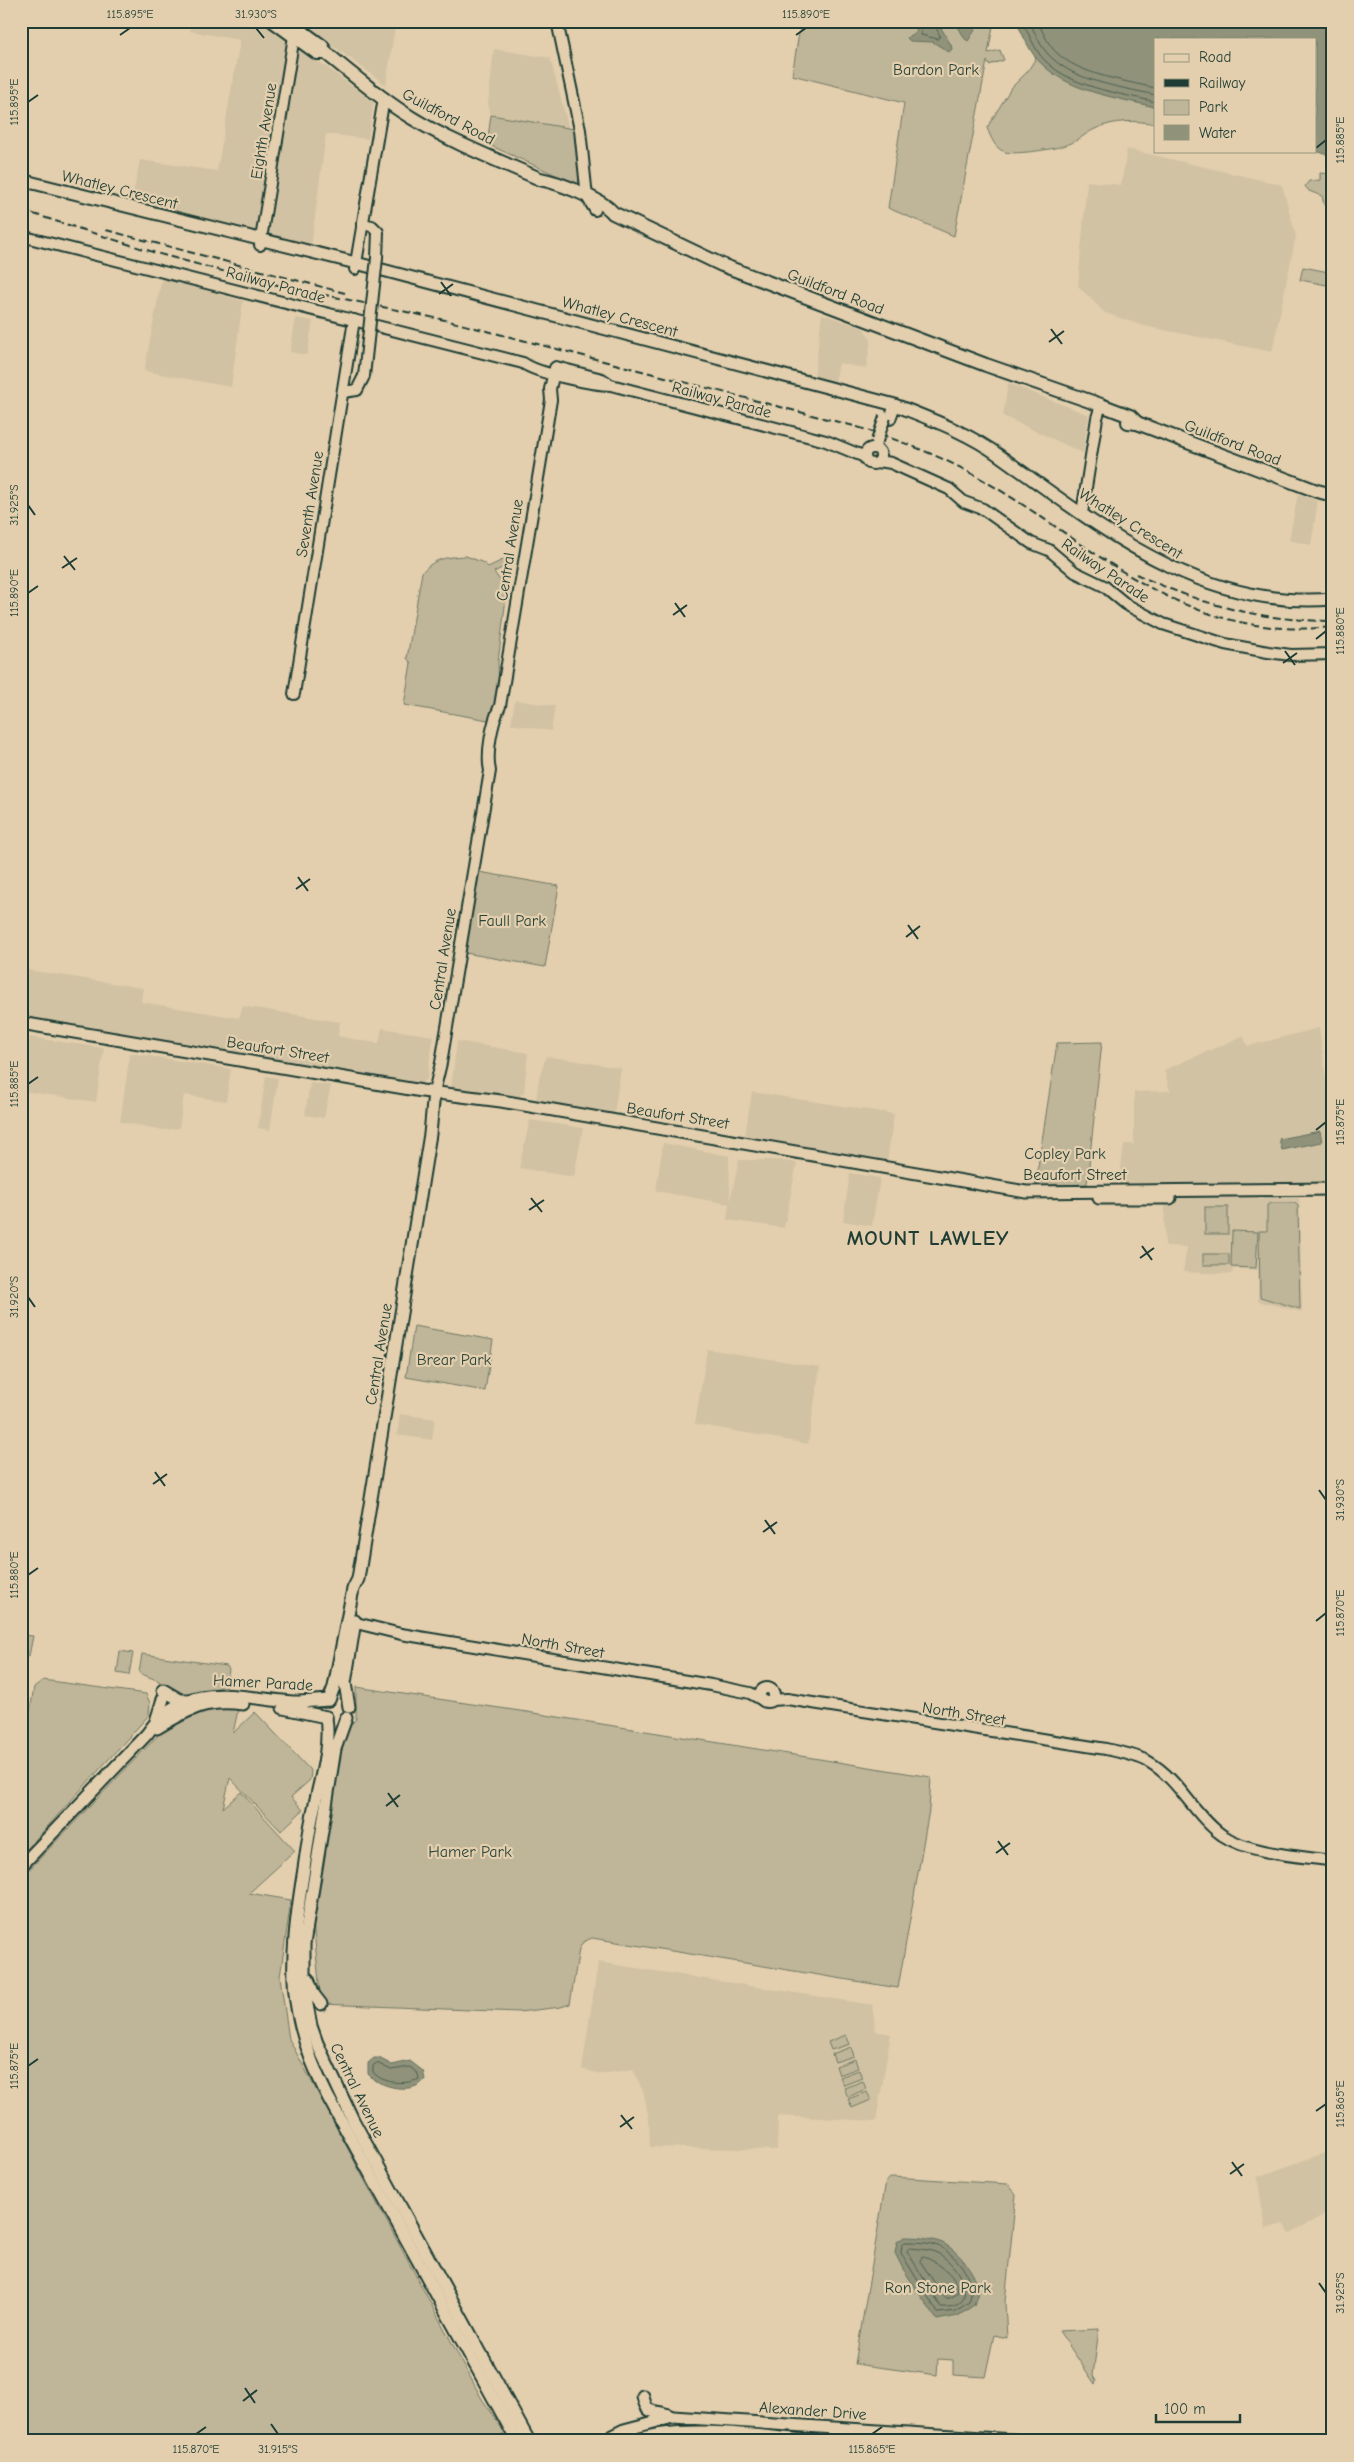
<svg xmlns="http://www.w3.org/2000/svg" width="1354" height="2462" font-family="'Comic Neue',sans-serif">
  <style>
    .built { fill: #d1c2a3 }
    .green { fill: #bfb598; stroke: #6f7966 }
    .water { fill: #90927a; stroke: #63705e }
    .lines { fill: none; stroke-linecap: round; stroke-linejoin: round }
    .shore { stroke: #4c5f50; stroke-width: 1 }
    .secondary-casing { stroke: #1f3d34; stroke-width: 14 }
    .primary-casing { stroke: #1f3d34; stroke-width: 15 }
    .highway-casing { stroke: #1f3d34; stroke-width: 16 }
    .secondary { stroke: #e3cfae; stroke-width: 10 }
    .primary { stroke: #e3cfae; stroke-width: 11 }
    .highway { stroke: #e3cfae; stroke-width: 12 }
    .rail { stroke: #1f3d34; stroke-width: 2; stroke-dasharray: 8 4; stroke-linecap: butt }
    .secondary-bridge-casing { stroke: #1f3d34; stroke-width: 14; stroke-linecap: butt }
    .secondary-bridge { stroke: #e3cfae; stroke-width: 10 }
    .ticks { fill: none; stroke: #1f3d34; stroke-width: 2 }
    .labels { text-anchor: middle; stroke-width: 4.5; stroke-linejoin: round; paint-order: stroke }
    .park-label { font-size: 16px; fill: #274339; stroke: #e3cfae }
    .street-label { font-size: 16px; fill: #1f3d34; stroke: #e3cfae }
    .district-label { font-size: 21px; font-weight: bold; letter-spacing: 1px; fill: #1f3d34; stroke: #e3cfae }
    .neatline { fill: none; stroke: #1f3d34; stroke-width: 2 }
    .ticks-label { font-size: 12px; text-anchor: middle; fill: #1f3d34 }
  </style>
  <rect width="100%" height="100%" fill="#e3cfae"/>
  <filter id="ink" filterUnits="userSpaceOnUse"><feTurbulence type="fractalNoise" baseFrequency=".02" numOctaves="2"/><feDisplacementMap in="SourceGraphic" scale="10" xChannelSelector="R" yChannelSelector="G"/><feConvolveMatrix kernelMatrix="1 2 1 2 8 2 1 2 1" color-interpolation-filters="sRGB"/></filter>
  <g filter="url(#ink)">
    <g class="built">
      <path d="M 192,21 L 264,21 L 374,102 L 368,139 L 326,134 L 311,247 L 132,200 L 140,160 L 217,171 L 240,40 L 190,31 Z"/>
      <path d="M 299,21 L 396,21 L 386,85 Z"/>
      <path d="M 494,49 L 550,58 L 569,129 L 491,115 L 488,104 Z"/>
      <path d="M 1127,149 L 1282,185 L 1296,236 L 1272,352 L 1144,326 L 1105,313 L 1078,286 L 1087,181 L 1121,185 Z"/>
      <path d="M 162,278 L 243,301 L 231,387 L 144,371 Z"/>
      <path d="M 822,314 L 863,328 L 871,340 L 866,369 L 839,363 L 835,383 L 814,377 Z"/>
      <path d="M 296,318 L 313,321 L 307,355 L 290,352 Z"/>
      <path d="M 1008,383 L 1089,415 L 1083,453 L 1003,416 Z"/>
      <path d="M 1298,494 L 1318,501 L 1311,545 L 1289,540 Z"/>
      <path d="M 515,700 L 555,706 L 551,731 L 511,724 Z"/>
      <path d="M 21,969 L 143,988 L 141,1002 L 239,1018 L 243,1006 L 340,1022 L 338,1036 L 363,1041 L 379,1043 L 382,1028 L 433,1036 L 427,1079 L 421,1084 L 395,1080 L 21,1017 Z"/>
      <path d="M 1319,1028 L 1333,1128 L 1333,1187 L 1299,1187 L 1302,1312 L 1258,1301 L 1258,1270 L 1233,1269 L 1232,1274 L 1183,1272 L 1187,1247 L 1165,1246 L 1164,1183 L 1119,1184 L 1124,1144 L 1134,1144 L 1134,1092 L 1170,1091 L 1164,1070 L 1243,1036 L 1248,1046 Z"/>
      <path d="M 29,1037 L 104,1048 L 96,1102 L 23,1091 Z"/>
      <path d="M 457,1041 L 528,1053 L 524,1093 L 518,1097 L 451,1088 Z"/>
      <path d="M 130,1053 L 231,1069 L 226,1101 L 184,1095 L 179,1128 L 164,1130 L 120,1122 Z"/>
      <path d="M 546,1056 L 621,1068 L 614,1115 L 538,1102 L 536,1099 L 539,1079 Z"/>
      <path d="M 266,1076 L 278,1078 L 270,1130 L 258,1128 Z"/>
      <path d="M 310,1083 L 331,1085 L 324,1118 L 305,1115 Z"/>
      <path d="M 752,1092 L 894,1114 L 887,1162 L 745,1135 Z"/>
      <path d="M 530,1120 L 583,1128 L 574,1177 L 519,1168 Z"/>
      <path d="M 663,1143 L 729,1156 L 730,1201 L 739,1160 L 780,1160 L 797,1163 L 784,1228 L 727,1220 L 729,1204 L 656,1191 Z"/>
      <path d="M 850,1173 L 880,1178 L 872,1226 L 843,1221 Z"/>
      <path d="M 707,1349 L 820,1367 L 808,1444 L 695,1424 Z"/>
      <path d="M 400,1414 L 435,1419 L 432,1440 L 397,1435 Z"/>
      <path d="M 598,1962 L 873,2005 L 875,2031 L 891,2034 L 876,2121 L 778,2116 L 777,2150 L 650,2147 L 649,2120 L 644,2094 L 633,2069 L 600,2074 L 582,2069 Z"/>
      <path d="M 1333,2150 L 1333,2210 L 1290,2233 L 1283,2224 L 1266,2229 L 1257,2177 Z"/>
    </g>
    <g class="green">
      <path d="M 801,21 L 994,21 L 988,53 L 1000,50 L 1004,60 L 989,65 L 987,61 L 954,236 L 888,208 L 904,103 L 792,75 Z"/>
      <path d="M 1036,58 C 1073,93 1108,95 1155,107 L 1155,124 C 1136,120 1114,120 1095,129 C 1086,133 1078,141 1069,144 C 1058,149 1015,155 1005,152 C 994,148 991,137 987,128 L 1011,88 L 1027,72 Z"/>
      <path d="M 491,115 L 580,130 L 581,156 L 578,185 L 487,144 Z"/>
      <path d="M 1320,173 L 1333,174 L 1333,178 L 1329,176 L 1328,180 L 1333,189 L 1333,205 L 1324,205 L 1322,196 L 1309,191 L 1305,186 L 1309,181 L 1320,180 Z"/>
      <path d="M 1303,267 L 1329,272 L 1327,285 L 1300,280 Z"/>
      <path d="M 466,556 L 484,563 L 488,567 L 505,559 L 508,565 L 494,572 L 507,590 L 498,662 L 499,686 L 493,717 L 488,720 L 404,705 L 411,663 L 407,658 L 422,572 C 435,558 447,557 466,556 Z"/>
      <path d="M 479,872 L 559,886 L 545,967 L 465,953 Z"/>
      <path d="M 1102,1042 L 1087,1184 L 1035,1186 L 1057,1043 Z"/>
      <path d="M 1271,1203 L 1295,1203 L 1298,1206 L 1300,1309 L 1260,1297 L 1259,1231 L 1267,1231 L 1267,1205 Z"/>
      <rect x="1205" y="1207" width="23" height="27"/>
      <path d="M 1232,1231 L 1258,1232 L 1256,1268 L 1231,1267 Z"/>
      <rect x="1203" y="1254" width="26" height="11"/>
      <path d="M 414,1326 L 493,1340 L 485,1391 L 406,1377 Z"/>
      <path d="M 21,1635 L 33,1636 L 29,1656 L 21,1661 Z"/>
      <path d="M 120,1651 L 133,1653 L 129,1675 L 117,1673 Z"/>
      <path d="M 142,1654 L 227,1666 L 229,1670 L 226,1687 L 203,1690 L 183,1696 L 171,1692 L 159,1681 L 139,1673 Z"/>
      <path d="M 43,1680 L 146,1694 L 150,1703 L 149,1715 L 27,1849 L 21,1847 L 21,1765 L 34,1687 Z"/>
      <path d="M 356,1687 L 527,1712 L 931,1777 L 929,1810 L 898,1988 L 592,1938 L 583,1942 L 579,1949 L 570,2004 L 561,2007 L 519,2012 L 321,2004 L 313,1921 L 342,1735 L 356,1719 Z"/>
      <path d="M 220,1706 L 238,1710 L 233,1733 L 255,1712 L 311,1771 L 310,1780 L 291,1797 L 303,1810 L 281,1831 L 230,1778 L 223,1808 L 241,1792 L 295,1851 L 249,1893 L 291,1900 L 280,1977 L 289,2039 L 482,2399 L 506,2433 L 492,2441 L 21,2441 L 21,1878 L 164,1729 L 188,1713 Z"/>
      <path d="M 846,2035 L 850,2044 L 831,2050 L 828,2042 Z"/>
      <path d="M 851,2047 L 854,2056 L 835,2062 L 832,2054 Z"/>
      <path d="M 855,2059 L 858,2068 L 839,2075 L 836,2066 Z"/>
      <path d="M 859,2070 L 862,2078 L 844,2085 L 840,2077 Z"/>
      <path d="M 863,2081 L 866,2089 L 848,2097 L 844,2088 Z"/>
      <path d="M 867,2092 L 871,2100 L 852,2108 L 848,2099 Z"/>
      <path d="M 892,2177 L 1008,2184 L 1016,2194 L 1005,2302 L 1007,2338 L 994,2335 L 985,2377 L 953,2375 L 953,2360 L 938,2359 L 937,2375 L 855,2364 L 886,2181 Z"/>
      <path d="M 1099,2329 L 1093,2375 L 1096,2380 L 1095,2384 L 1059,2331 Z"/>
    </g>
    <g class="water">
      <path d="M 918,21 L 937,21 L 951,45 L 952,49 L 949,52 L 933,42 L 910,41 L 907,38 L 916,32 Z"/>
      <path d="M 955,21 L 974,21 L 975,30 L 968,41 L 965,39 Z"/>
      <path d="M 1016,21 L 1333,21 L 1333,156 L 1315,151 L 1315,39 L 1155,39 L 1155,107 C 1115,97 1065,92 1036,58 C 1028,48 1022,33 1016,21 Z"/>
      <path d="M 1320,1131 L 1322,1142 L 1282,1150 L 1279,1139 Z"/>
      <path d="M 374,2058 L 379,2058 L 392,2065 L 410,2061 L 423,2071 L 425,2079 C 414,2096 378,2087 368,2074 L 368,2063 Z"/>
      <path d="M 904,2237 C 916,2237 928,2238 940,2242 C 955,2247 977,2273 978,2290 C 978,2295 975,2301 974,2305 L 958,2316 L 937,2320 L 903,2269 L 895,2253 L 897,2242 Z"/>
    </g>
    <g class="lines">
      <g class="shore">
        <path d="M 922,21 L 921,35 L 938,39 L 940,36 L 933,21"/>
        <path d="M 1022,21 C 1028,32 1033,45 1040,55 C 1067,88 1117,92 1155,102"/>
        <path d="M 1029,21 C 1034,31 1039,43 1046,52 C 1072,82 1118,86 1155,95"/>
        <path d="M 1037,21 C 1042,29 1045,38 1050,45 C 1070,74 1123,80 1155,88"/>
        <path d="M 377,2063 L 391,2070 L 410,2067 L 418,2074 L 419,2079 C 407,2085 382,2084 373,2072 L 373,2066 Z"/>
        <path d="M 905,2242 C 916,2242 930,2242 940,2247 C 959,2257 977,2282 969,2302 L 956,2311 L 938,2313 L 901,2253 L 902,2245 Z"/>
        <path d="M 910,2248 C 918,2249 929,2249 937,2253 C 959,2263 984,2310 941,2307 L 907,2251 Z"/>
        <path d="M 923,2257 C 936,2260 962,2279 957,2294 L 950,2298 L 945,2298 L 920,2261 Z"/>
      </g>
      <defs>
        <g id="secondary">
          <path d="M 557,21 L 580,130 L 587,197 L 595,210"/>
          <path d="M 362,224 L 372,226 L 378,232 L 377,258"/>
          <path d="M 21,236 L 523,363 C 536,373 593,385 611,385 L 826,441 L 865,457"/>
          <path d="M 260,245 L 295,30"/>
          <path d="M 355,269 L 384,98"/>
          <path d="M 556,367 L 602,379 L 608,383"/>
          <path d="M 343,392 L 357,390 L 364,376"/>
          <path d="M 890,419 L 895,405"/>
          <circle cx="873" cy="456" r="8"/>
          <path d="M 879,461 L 891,463 L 949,489 L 964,502 L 983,509 L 1031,543 L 1049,550 L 1075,572 L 1104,586 L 1127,605 L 1163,624 L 1225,644 L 1268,652 L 1291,655 L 1333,654"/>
          <path d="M 1082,513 L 1097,418 L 1101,405"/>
          <path d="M 294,694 L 354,320"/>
          <path d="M 434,1092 L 441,1063 L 490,771 C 486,753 492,723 500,706 L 551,400 L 550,389 L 555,368"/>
          <path d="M 348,1621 L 401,1634 L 711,1685 L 750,1693 L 761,1699"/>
          <circle cx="767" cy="1695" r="7"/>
          <path d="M 772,1700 L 787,1699 L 1106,1749 C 1120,1752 1137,1755 1149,1762 C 1179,1779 1194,1815 1222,1835 C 1250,1854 1300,1856 1333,1861"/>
          <path d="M 832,2441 L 835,2429"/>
        </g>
        <g id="primary">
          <path d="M 21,180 L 356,263 L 895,405 C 930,419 969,433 1000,456 C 1101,528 1202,611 1333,599"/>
          <path d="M 21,1023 L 422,1091 L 501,1101 L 1026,1192 L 1333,1189"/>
          <path d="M 1099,1198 L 1170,1198"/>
          <path d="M 163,1690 L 180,1700 L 187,1700"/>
          <path d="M 329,1700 L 334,1687 L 353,1589 L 358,1579 L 430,1134 L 434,1092"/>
          <path d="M 349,1707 L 345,1683 L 355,1621"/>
          <path d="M 283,1708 L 326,1717"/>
          <path d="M 326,1717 C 331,1752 318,1784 312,1818 C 308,1837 306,1856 303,1875 C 289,1963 286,2015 328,2097 L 517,2441"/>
          <path d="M 346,1718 L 335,1749 L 304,1944 L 304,1988 L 311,2026 L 317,2043 L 353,2120 L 529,2441"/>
          <path d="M 156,1721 L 163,1699"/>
          <path d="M 157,1728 C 189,1709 205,1699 243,1704"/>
          <path d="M 21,1866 L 147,1734 C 185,1678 237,1698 293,1702 C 305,1702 316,1701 328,1700"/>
          <path d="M 308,1979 L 314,1995 L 321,2004"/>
          <path d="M 643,2396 C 647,2418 656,2408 670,2416"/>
          <path d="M 602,2441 L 624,2430 L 673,2417 L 1026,2441"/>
          <path d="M 634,2441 C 681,2423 764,2437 815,2441"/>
        </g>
        <g id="highway">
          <path d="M 273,21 L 317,53 L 326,53"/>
          <path d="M 288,21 L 322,46 L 326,53 C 353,75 381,99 412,118 C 451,142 497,160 540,179 C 557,182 602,199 613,213 L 722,265 L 986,365 L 1101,405 L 1130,416 L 1137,423"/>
          <path d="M 1128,422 L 1137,423 L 1317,491 L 1333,495"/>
        </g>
      </defs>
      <use href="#secondary" class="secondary-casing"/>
      <use href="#primary" class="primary-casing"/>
      <use href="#highway" class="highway-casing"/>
      <use href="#secondary" class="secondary"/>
      <use href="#primary" class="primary"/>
      <use href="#highway" class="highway"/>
      <g class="rail">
        <path d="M 21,210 L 156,253 L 263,282 L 445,320 L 854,426 C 896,439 937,454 976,476 C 1098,545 1178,642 1333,627"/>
        <path d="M 106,230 L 345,293"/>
        <path d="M 1136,574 C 1200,604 1257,620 1328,621"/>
      </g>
      <defs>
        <g id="secondary-bridge">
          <path d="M 364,376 L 377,258"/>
          <path d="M 877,441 L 885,417"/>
        </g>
      </defs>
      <use href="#secondary-bridge" class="secondary-bridge-casing"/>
      <use href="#secondary-bridge" class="secondary-bridge"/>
    </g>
  </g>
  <path class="ticks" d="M 256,28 L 264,38M 120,35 L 130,28M 796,35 L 806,28M 28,102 L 38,95M 1316,148 L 1326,140M 441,282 L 451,296M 439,294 L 453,284M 1051,329 L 1062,344M 1049,342 L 1064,331M 28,505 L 35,515M 64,556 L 75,570M 62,568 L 77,558M 28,593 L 38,586M 675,603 L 685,617M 673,615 L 687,605M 1316,639 L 1326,631M 1285,651 L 1295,665M 1283,663 L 1297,653M 298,877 L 308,891M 296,889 L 310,879M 908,925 L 918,939M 906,937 L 920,926M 28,1084 L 38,1077M 1316,1130 L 1326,1122M 531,1198 L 542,1212M 529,1210 L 544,1200M 1142,1246 L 1152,1260M 1140,1258 L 1154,1248M 28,1297 L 35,1307M 155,1472 L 165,1486M 153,1484 L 167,1474M 1319,1490 L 1326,1500M 765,1520 L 775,1534M 763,1532 L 777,1522M 28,1575 L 38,1568M 1316,1621 L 1326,1613M 388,1793 L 398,1807M 386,1806 L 400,1795M 998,1841 L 1008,1855M 996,1853 L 1010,1843M 28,2066 L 38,2059M 1316,2111 L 1326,2104M 621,2115 L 632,2129M 620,2127 L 634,2117M 1232,2162 L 1242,2176M 1230,2174 L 1244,2164M 1319,2283 L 1326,2293M 245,2388 L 255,2403M 243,2401 L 257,2390M 271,2424 L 278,2434M 196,2434 L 206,2427M 872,2434 L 882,2427"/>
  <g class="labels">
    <g class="park-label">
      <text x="936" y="75">Bardon Park</text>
      <text x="512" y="926">Faull Park</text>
      <text x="1065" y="1159">Copley Park</text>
      <text x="454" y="1365">Brear Park</text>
      <text x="470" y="1857">Hamer Park</text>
      <text x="938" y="2293">Ron Stone Park</text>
    </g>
    <g class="street-label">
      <text transform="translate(449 116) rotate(28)" y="6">Guildford Road</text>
      <text transform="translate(263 131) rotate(-81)" y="6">Eighth Avenue</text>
      <text transform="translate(120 189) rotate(14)" y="6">Whatley Crescent</text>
      <text transform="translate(276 284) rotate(15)" y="6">Railway Parade</text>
      <text transform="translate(836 291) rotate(21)" y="6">Guildford Road</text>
      <text transform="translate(620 316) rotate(15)" y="6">Whatley Crescent</text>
      <text transform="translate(722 399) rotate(15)" y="6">Railway Parade</text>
      <text transform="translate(1233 442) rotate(21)" y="6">Guildford Road</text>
      <text transform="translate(309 504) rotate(-81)" y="6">Seventh Avenue</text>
      <text transform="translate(1131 523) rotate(32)" y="6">Whatley Crescent</text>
      <text transform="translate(509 550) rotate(-81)" y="6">Central Avenue</text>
      <text transform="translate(1106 570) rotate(34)" y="6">Railway Parade</text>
      <text transform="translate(442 959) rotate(-81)" y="6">Central Avenue</text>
      <text transform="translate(278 1049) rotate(9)" y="6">Beaufort Street</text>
      <text transform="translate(678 1115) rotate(9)" y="6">Beaufort Street</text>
      <text x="1075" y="1180">Beaufort Street</text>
      <text transform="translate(378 1354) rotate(-81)" y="6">Central Avenue</text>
      <text transform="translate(563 1645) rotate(10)" y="6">North Street</text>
      <text transform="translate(263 1682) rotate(3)" y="6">Hamer Parade</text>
      <text transform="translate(964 1713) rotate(9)" y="6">North Street</text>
      <text transform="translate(358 2090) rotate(64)" y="6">Central Avenue</text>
      <text transform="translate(813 2410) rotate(4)" y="6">Alexander Drive</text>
    </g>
    <g class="district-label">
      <text x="928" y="1245">MOUNT LAWLEY</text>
    </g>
  </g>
  <rect width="1354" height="2462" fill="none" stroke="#e3cfae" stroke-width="55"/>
  <rect x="1154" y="38" width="162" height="115" fill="#e3cfae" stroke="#95957d"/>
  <rect x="1164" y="54" width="25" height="8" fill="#e3cfae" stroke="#95957d"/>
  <text x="1199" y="62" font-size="15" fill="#1f3d34">Road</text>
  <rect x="1164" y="79" width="25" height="8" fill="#1f3d34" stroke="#95957d"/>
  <text x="1199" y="88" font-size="15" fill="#1f3d34">Railway</text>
  <rect x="1164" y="100" width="25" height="15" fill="#bfb598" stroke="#95957d"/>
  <text x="1199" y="112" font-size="15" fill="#1f3d34">Park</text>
  <rect x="1164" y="125" width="25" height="15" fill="#90927a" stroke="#95957d"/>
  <text x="1199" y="138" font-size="15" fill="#1f3d34">Water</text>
  <path d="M1156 2414v8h84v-8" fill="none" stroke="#1f3d34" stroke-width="2.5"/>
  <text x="1164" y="2414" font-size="15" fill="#1f3d34" stroke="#e3cfae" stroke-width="4" paint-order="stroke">100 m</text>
  <rect x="28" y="28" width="1298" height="2406" class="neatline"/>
  <g class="ticks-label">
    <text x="130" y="18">115.895°E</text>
    <text x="256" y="18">31.930°S</text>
    <text x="806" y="18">115.890°E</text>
    <text transform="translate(14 102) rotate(-90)" y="4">115.895°E</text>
    <text transform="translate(1340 140) rotate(-90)" y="4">115.885°E</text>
    <text transform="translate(14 505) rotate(-90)" y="4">31.925°S</text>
    <text transform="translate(14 593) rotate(-90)" y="4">115.890°E</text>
    <text transform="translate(1340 631) rotate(-90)" y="4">115.880°E</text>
    <text transform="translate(14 1084) rotate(-90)" y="4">115.885°E</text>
    <text transform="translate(1340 1122) rotate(-90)" y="4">115.875°E</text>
    <text transform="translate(14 1297) rotate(-90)" y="4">31.920°S</text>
    <text transform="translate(1340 1500) rotate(-90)" y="4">31.930°S</text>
    <text transform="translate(14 1575) rotate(-90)" y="4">115.880°E</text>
    <text transform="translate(1340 1613) rotate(-90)" y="4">115.870°E</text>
    <text transform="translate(14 2066) rotate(-90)" y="4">115.875°E</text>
    <text transform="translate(1340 2104) rotate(-90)" y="4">115.865°E</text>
    <text transform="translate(1340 2293) rotate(-90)" y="4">31.925°S</text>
    <text x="196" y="2453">115.870°E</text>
    <text x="278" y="2453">31.915°S</text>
    <text x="872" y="2453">115.865°E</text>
  </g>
</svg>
